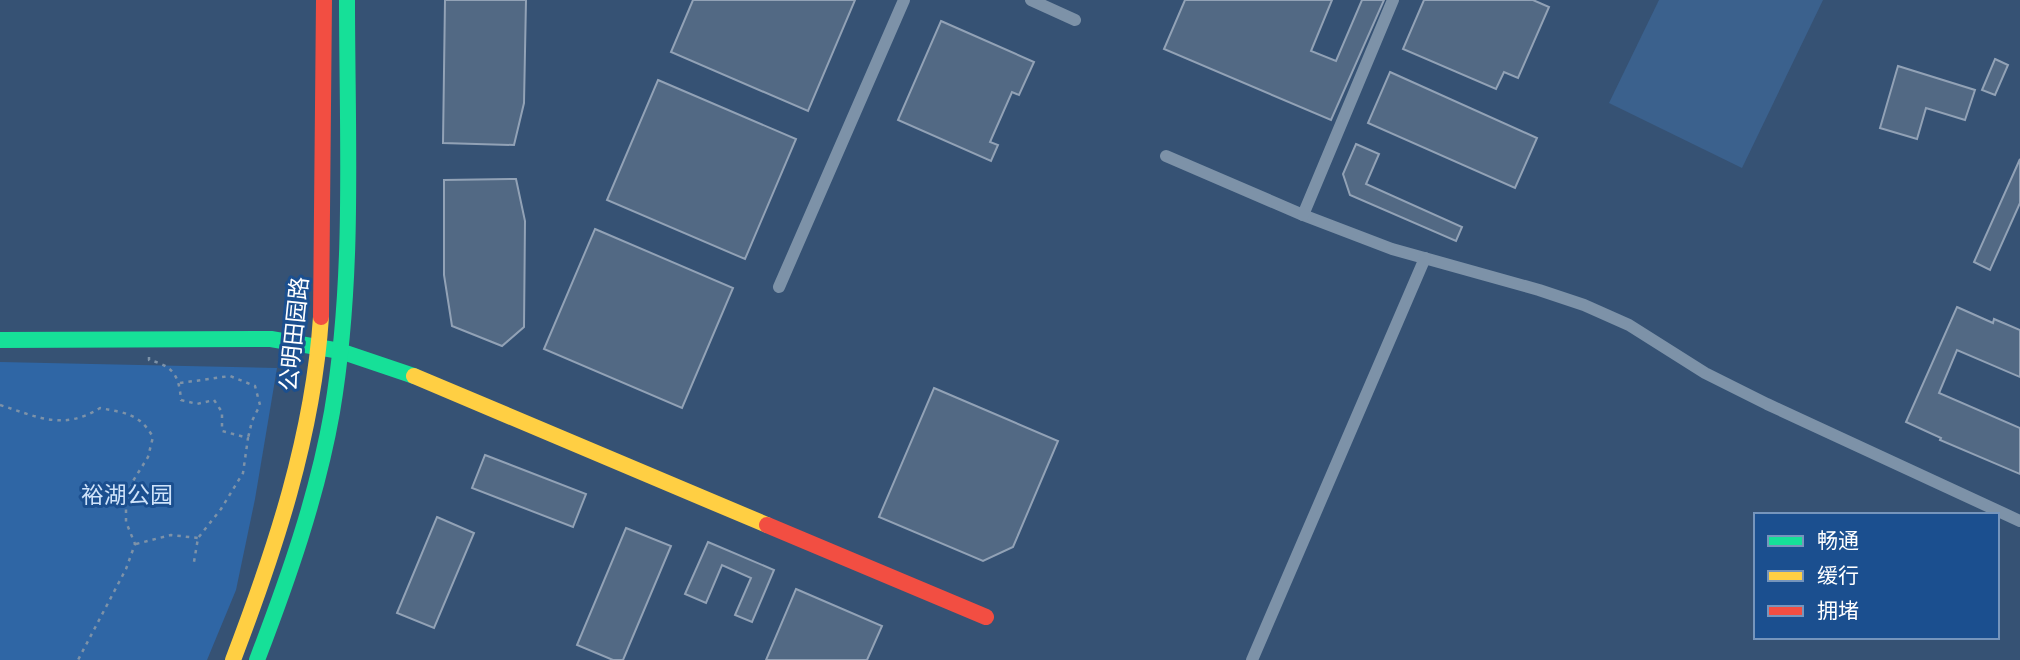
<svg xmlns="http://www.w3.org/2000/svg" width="2020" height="660" font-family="'PT Sans','Noto Sans SC',sans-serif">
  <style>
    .green { fill: #2f66a5 }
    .water { fill: #3b618d }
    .building { fill: #526984; stroke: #92a2b6; stroke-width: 2 }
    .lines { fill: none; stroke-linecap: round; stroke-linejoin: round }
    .path { stroke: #7d92a8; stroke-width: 2.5; stroke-dasharray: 3.5 5; stroke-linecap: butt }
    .street { stroke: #7d92a8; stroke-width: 12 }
    .fast { stroke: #16e098; stroke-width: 16 }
    .slow { stroke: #ffcf43; stroke-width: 16 }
    .jam { stroke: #f24e42; stroke-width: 16 }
    .labels { text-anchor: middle; stroke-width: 6; stroke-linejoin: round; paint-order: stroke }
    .street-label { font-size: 23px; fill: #fff; stroke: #1b4f8f }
    .park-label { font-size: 23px; fill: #cfe3fa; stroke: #1b4f8f }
  </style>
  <rect width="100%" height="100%" fill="#365274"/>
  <path class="green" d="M 0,362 L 277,368 L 255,499 L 236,590 L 207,660 L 0,660 Z"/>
  <path class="water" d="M 1659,0 L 1823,0 L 1742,168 L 1609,103 Z"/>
  <g class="building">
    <path d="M 445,0 L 526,0 L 524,103 L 514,145 L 443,143 Z"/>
    <path d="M 693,0 L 855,0 L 808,111 L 671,52 Z"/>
    <path d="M 1185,0 L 1332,0 L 1311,51 L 1336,61 L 1362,0 L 1384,0 L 1331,120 L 1164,49 Z"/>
    <path d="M 1424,0 L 1533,0 L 1549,7 L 1518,78 L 1504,72 L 1496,89 L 1403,49 Z"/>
    <path d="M 941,21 L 1034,62 L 1019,95 L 1012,92 L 990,142 L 998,145 L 991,161 L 898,120 Z"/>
    <path d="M 1995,59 L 2008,65 L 1995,95 L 1982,90 Z"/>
    <path d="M 1898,66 L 1975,90 L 1965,120 L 1926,108 L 1917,139 L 1880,128 Z"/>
    <path d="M 1390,72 L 1537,138 L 1515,188 L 1368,123 Z"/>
    <path d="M 658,80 L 796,139 L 745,259 L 607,200 Z"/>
    <path d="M 1356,144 L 1379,154 L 1366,184 L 1462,227 L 1456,241 L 1350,195 L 1343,174 Z"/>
    <path d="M 2020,159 L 2020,203 L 1990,270 L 1974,262 Z"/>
    <path d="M 516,179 L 525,221 L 524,327 L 502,346 L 452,326 L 444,275 L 444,180 Z"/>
    <path d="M 595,229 L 733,288 L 682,408 L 544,349 Z"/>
    <path d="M 1957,307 L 1993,323 L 1994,319 L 2020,330 L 2020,377 L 1957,350 L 1939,393 L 2020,428 L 2020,474 L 1940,440 L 1941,438 L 1906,422 Z"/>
    <path d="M 934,388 L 1058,441 L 1013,547 L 983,561 L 879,517 Z"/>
    <path d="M 485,455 L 586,494 L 573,527 L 472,488 Z"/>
    <path d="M 437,517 L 474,533 L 434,628 L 397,613 Z"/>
    <path d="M 626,528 L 671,546 L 623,660 L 613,660 L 577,645 Z"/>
    <path d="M 708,542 L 774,570 L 752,622 L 735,615 L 751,578 L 722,565 L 706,603 L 685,594 Z"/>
    <path d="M 796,589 L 882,626 L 867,660 L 766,660 Z"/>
  </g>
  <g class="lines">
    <g class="path">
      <path d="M 149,357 L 149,360 C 173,366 179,375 181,400 L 197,404 L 214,400 L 222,412 L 222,431 L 248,438 L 243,473 L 221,509 L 198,538 L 194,562"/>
      <path d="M 180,383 L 230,376 L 255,386 L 260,405 L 252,421 L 248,438"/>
      <path d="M 0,405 C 38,417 63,431 100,408 C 125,413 139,413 153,437 L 148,457 L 133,481 L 126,501 L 126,522 L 135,544 L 126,569 L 78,660"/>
      <path d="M 136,544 L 171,535 L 198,538"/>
    </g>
    <g class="street">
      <path d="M 1031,0 L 1075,20"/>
      <path d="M 1166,156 L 1303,215 L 1392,249 L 1539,290 L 1584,305 L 1629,325 L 1705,373 L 1767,404 L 2020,521"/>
      <path d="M 1303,215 L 1393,0"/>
      <path d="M 779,287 L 904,0"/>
      <path d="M 1252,660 L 1425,258"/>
    </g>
    <g class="fast">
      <path d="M 0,340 L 271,339 L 340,351 L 414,376"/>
      <path d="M 257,660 C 288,579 317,497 332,412 C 355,276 347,137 347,0"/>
    </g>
    <g class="slow">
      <path d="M 414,376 L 767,525"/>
      <path d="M 233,660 C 275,550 313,436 321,317"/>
    </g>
    <g class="jam">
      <path d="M 321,317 L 324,0"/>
      <path d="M 767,525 L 986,617"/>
    </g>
  </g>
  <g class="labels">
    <g class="street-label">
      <text transform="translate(294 334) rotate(-84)" y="8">公明田园路</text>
    </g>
    <g class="park-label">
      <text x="127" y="503">裕湖公园</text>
    </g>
  </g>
  <rect x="1754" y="513" width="245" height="126" fill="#1b4f8f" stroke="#7695bc" stroke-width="2"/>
  <rect x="1768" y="536" width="35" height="10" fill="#16e098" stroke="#7695bc" stroke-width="2"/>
  <text x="1817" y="548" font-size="21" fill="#ffffff">畅通</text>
  <rect x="1768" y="571" width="35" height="10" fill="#ffcf43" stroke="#7695bc" stroke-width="2"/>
  <text x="1817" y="583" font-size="21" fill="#ffffff">缓行</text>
  <rect x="1768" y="606" width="35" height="10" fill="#f24e42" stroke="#7695bc" stroke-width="2"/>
  <text x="1817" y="618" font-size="21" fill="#ffffff">拥堵</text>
</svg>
